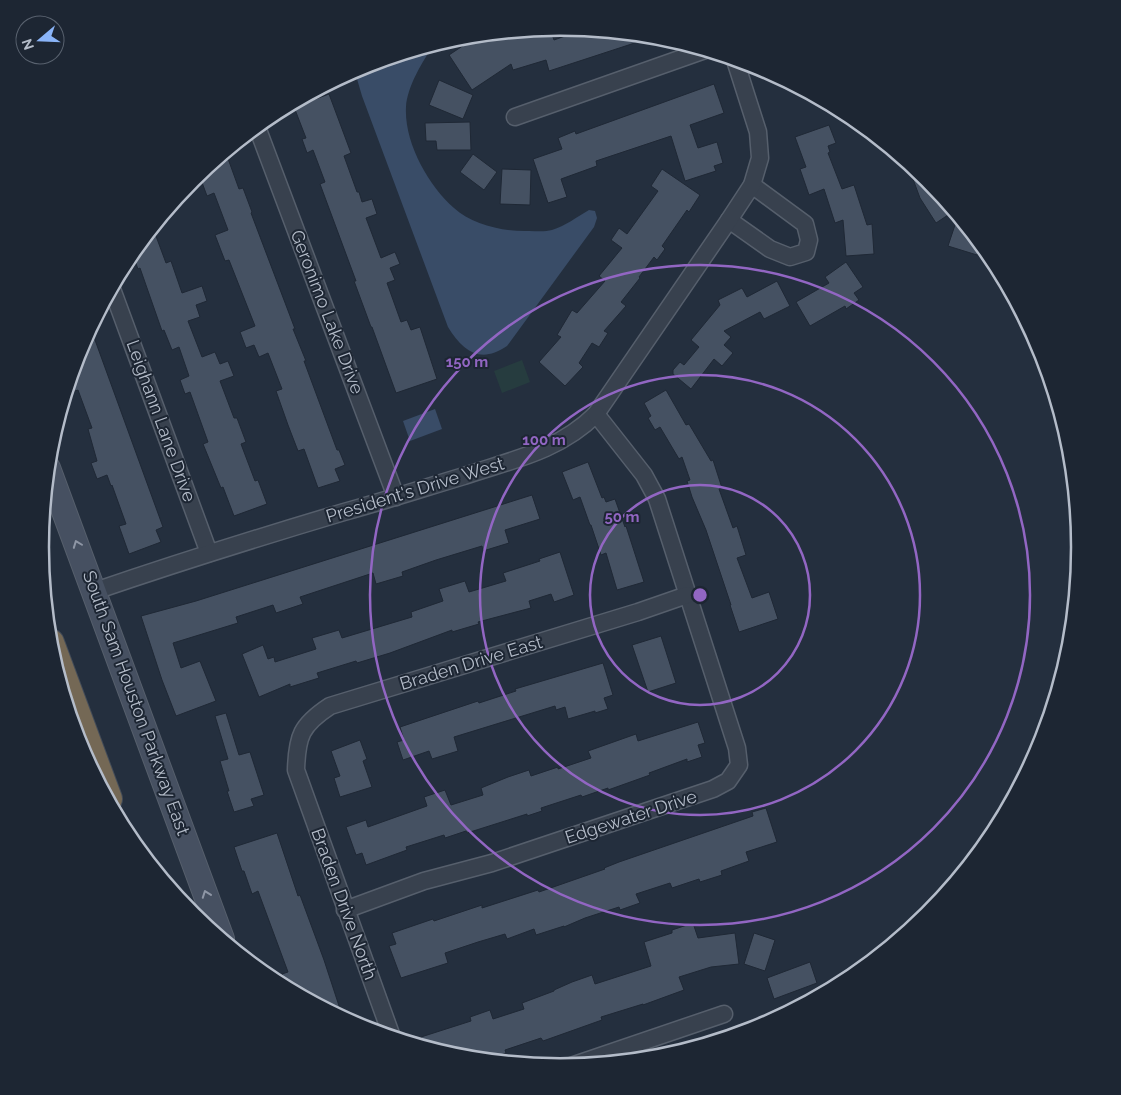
<svg xmlns="http://www.w3.org/2000/svg" width="1121" height="1095" font-family="Raleway,sans-serif">
  <style>
    .green { fill: #263c3f }
    .water { fill: #394c67 }
    .building { fill: #455162; stroke: #1f2835 }
    .lines { fill: none; stroke-linecap: round; stroke-linejoin: round }
    .street-casing { stroke: #565f6c; stroke-width: 19 }
    .secondary-casing { stroke: #565f6c; stroke-width: 26 }
    .highway-casing { stroke: #434c59; stroke-width: 30 }
    .street { stroke: #38414e; stroke-width: 16 }
    .secondary { stroke: #465061; stroke-width: 24 }
    .highway { stroke: #746855; stroke-width: 28 }
    .oneway { stroke: #8e96a5 }
    .ring { fill: none; stroke: #9266c3; stroke-width: 2.5 }
    .labels { text-anchor: middle; stroke-width: 4; stroke-linejoin: round; paint-order: stroke }
    .street-label { font-size: 18px; fill: #b4bcc9; stroke: #1d2633 }
    .rim { fill: none; stroke: #b4bcc9; stroke-width: 2.5 }
    .centre { fill: #9266c3; stroke: #1d2633; stroke-width: 2.5 }
    .ring-label { font-size: 15px; text-anchor: middle; font-weight: bold; fill: #9266c3; stroke: #1d2633; stroke-width: 4; stroke-linejoin: round; paint-order: stroke }
  </style>
  <rect width="100%" height="100%" fill="#242f3e"/>
  <path class="green" d="M 522,360 L 530,382 L 502,393 L 494,371 Z"/>
  <g class="water">
    <path d="M 434,45 C 423,60 407,87 406,107 C 404,142 428,185 454,208 C 472,225 505,232 529,231 C 536,231 545,232 552,230 C 565,226 577,217 589,210 L 595,211 L 597,218 L 594,227 L 507,346 C 481,364 463,352 448,327 L 362,96 L 355,72 L 362,67 Z"/>
    <path d="M 435,409 L 442,429 L 410,441 L 403,421 Z"/>
  </g>
  <g class="building">
    <path d="M 550,29 L 554,40 L 582,30 L 653,37 L 549,71 L 546,60 L 513,70 L 511,64 L 472,90 L 449,55 L 473,39 L 474,41 L 497,34 Z"/>
    <path d="M 439,80 L 473,95 L 463,119 L 429,105 Z"/>
    <path d="M 714,84 L 724,113 L 690,125 L 698,148 L 717,142 L 723,163 L 714,166 L 716,171 L 685,181 L 671,136 L 596,161 L 597,166 L 561,179 L 567,197 L 548,203 L 533,159 L 562,149 L 558,138 L 575,131 L 576,134 Z"/>
    <path d="M 329,94 L 351,153 L 344,156 L 357,192 L 359,192 L 362,202 L 372,199 L 377,214 L 366,218 L 381,258 L 395,252 L 400,264 L 390,268 L 395,280 L 387,283 L 401,322 L 407,320 L 411,330 L 420,327 L 437,379 L 396,393 L 372,327 L 371,327 L 354,281 L 356,281 L 320,184 L 325,182 L 313,150 L 307,153 L 302,139 L 306,138 L 294,107 Z"/>
    <path d="M 470,122 L 471,150 L 437,150 L 436,141 L 426,141 L 425,123 Z"/>
    <path d="M 829,125 L 836,143 L 828,146 L 830,152 L 828,153 L 842,189 L 854,185 L 867,225 L 872,224 L 874,254 L 846,256 L 843,220 L 835,223 L 824,189 L 809,195 L 800,169 L 806,167 L 795,137 Z"/>
    <path d="M 226,153 L 239,189 L 243,188 L 252,212 L 251,213 L 295,329 L 293,329 L 306,361 L 304,361 L 337,450 L 339,450 L 345,465 L 335,469 L 340,481 L 318,488 L 304,449 L 298,451 L 288,425 L 276,391 L 282,389 L 268,353 L 259,357 L 254,345 L 246,348 L 240,332 L 255,326 L 229,260 L 225,261 L 215,235 L 228,230 L 214,193 L 207,196 L 200,177 L 200,174 Z"/>
    <path d="M 473,154 L 497,172 L 484,190 L 460,172 Z"/>
    <path d="M 907,163 L 928,180 L 954,211 L 936,223 L 920,198 Z"/>
    <path d="M 502,169 L 531,170 L 530,205 L 500,204 Z"/>
    <path d="M 662,169 L 700,195 L 689,212 L 687,210 L 662,246 L 665,249 L 657,260 L 654,257 L 639,277 L 640,278 L 621,302 L 626,306 L 604,331 L 608,333 L 599,347 L 592,343 L 579,363 L 583,367 L 565,386 L 539,362 L 561,337 L 557,335 L 572,310 L 577,313 L 605,281 L 599,276 L 622,248 L 611,240 L 619,228 L 627,234 L 658,191 L 651,186 Z"/>
    <path d="M 958,216 L 980,243 L 977,255 L 948,246 Z"/>
    <path d="M 153,228 L 166,263 L 171,261 L 182,293 L 202,286 L 207,301 L 196,305 L 200,317 L 188,321 L 202,357 L 215,352 L 220,364 L 228,361 L 234,376 L 220,381 L 234,418 L 237,418 L 246,442 L 241,444 L 255,481 L 258,480 L 267,504 L 234,516 L 223,487 L 221,488 L 203,444 L 208,442 L 190,392 L 185,394 L 180,380 L 189,376 L 179,347 L 172,350 L 164,330 L 162,331 L 140,268 L 138,269 L 132,253 Z"/>
    <path d="M 846,262 L 863,287 L 854,293 L 859,300 L 846,309 L 845,306 L 810,326 L 796,302 L 829,283 L 825,277 Z"/>
    <path d="M 777,281 L 790,306 L 764,319 L 760,312 L 724,331 L 731,337 L 724,345 L 733,353 L 722,366 L 714,359 L 691,389 L 673,374 L 673,370 L 680,362 L 684,365 L 699,347 L 691,340 L 720,305 L 718,300 L 742,288 L 747,297 Z"/>
    <path d="M 91,329 L 163,527 L 156,530 L 161,542 L 129,554 L 119,526 L 126,524 L 112,485 L 111,486 L 107,475 L 97,479 L 91,463 L 97,461 L 88,429 L 92,428 L 78,390 L 72,392 L 69,384 L 80,348 Z"/>
    <path d="M 666,390 L 686,425 L 689,424 L 711,461 L 713,460 L 722,488 L 719,489 L 733,528 L 737,526 L 746,555 L 737,558 L 752,598 L 769,592 L 778,619 L 739,632 L 730,605 L 731,605 L 706,530 L 692,497 L 687,481 L 690,480 L 682,457 L 679,459 L 660,427 L 655,430 L 648,418 L 651,416 L 644,403 Z"/>
    <path d="M 588,462 L 602,498 L 604,497 L 606,502 L 615,499 L 625,527 L 626,526 L 644,582 L 617,590 L 606,553 L 601,555 L 591,525 L 590,525 L 580,497 L 573,500 L 562,472 Z"/>
    <path d="M 532,495 L 540,519 L 505,530 L 509,543 L 483,551 L 482,546 L 436,560 L 402,572 L 403,576 L 376,584 L 373,573 L 300,597 L 303,604 L 276,613 L 273,605 L 236,617 L 238,623 L 173,643 L 181,668 L 200,661 L 216,701 L 176,716 L 162,680 L 141,616 L 196,601 Z"/>
    <path d="M 560,552 L 574,595 L 554,602 L 551,594 L 529,601 L 531,608 L 478,622 L 479,624 L 452,632 L 452,630 L 390,653 L 357,663 L 356,661 L 317,673 L 319,678 L 290,687 L 290,684 L 259,697 L 242,654 L 263,645 L 268,659 L 274,657 L 275,662 L 316,649 L 312,638 L 339,630 L 342,638 L 412,617 L 411,612 L 443,601 L 439,589 L 465,581 L 469,592 L 506,581 L 503,573 L 540,561 L 539,559 Z"/>
    <path d="M 661,636 L 676,683 L 648,692 L 632,645 Z"/>
    <path d="M 603,663 L 613,695 L 604,698 L 608,709 L 595,713 L 595,711 L 568,719 L 565,707 L 556,710 L 555,706 L 454,737 L 458,751 L 432,759 L 429,751 L 403,760 L 397,742 L 404,740 L 400,727 L 478,701 L 479,703 L 516,691 L 515,689 Z"/>
    <path d="M 226,713 L 239,755 L 250,752 L 264,795 L 251,799 L 254,806 L 234,812 L 227,791 L 229,791 L 220,761 L 228,759 L 215,716 Z"/>
    <path d="M 698,722 L 705,743 L 698,745 L 702,757 L 687,762 L 687,759 L 649,773 L 650,775 L 608,790 L 608,788 L 582,797 L 581,795 L 541,808 L 542,811 L 527,816 L 527,814 L 467,833 L 466,831 L 445,838 L 444,835 L 406,847 L 407,850 L 366,865 L 362,853 L 356,855 L 346,827 L 366,820 L 368,827 L 427,806 L 424,797 L 445,790 L 451,805 L 483,795 L 481,788 L 508,777 L 529,770 L 531,776 L 558,767 L 558,769 L 591,758 L 588,751 L 636,734 L 638,741 Z"/>
    <path d="M 360,740 L 367,759 L 363,761 L 372,787 L 340,797 L 334,778 L 340,776 L 331,751 Z"/>
    <path d="M 766,808 L 777,842 L 746,852 L 749,861 L 721,871 L 722,875 L 700,882 L 699,879 L 672,888 L 670,883 L 636,894 L 640,903 L 620,910 L 619,907 L 585,918 L 564,927 L 564,926 L 536,935 L 534,929 L 507,939 L 505,934 L 478,942 L 445,953 L 448,963 L 401,978 L 389,946 L 396,944 L 392,933 L 433,919 L 434,921 L 482,905 L 482,908 L 538,890 L 539,892 L 605,869 L 604,868 L 619,862 L 753,816 L 752,812 Z"/>
    <path d="M 277,833 L 298,896 L 300,895 L 324,960 L 343,1018 L 286,988 L 282,974 L 288,972 L 258,891 L 252,894 L 244,871 L 242,871 L 234,847 Z"/>
    <path d="M 693,923 L 698,938 L 735,933 L 739,964 L 711,967 L 679,977 L 684,990 L 643,1005 L 643,1004 L 601,1017 L 602,1020 L 543,1041 L 541,1038 L 505,1050 L 506,1053 L 487,1060 L 459,1057 L 424,1047 L 421,1037 L 471,1021 L 470,1017 L 490,1010 L 493,1019 L 524,1009 L 522,1003 L 554,991 L 554,990 L 572,982 L 592,975 L 595,984 L 651,966 L 644,942 L 672,933 L 672,930 Z"/>
    <path d="M 754,933 L 775,940 L 765,971 L 744,964 Z"/>
    <path d="M 810,962 L 817,983 L 774,999 L 767,978 Z"/>
  </g>
  <g class="lines">
    <defs>
      <g id="street">
        <path d="M 515,117 L 705,50"/>
        <path d="M 257,127 L 396,497"/>
        <path d="M 729,220 L 770,249 L 790,257 L 806,252 L 809,240 L 805,224 L 752,185"/>
        <path d="M 112,289 L 209,553"/>
        <path d="M 95,591 C 177,563 260,537 344,512 C 384,501 424,488 464,476 C 512,460 559,451 596,414 L 729,220 L 752,185 L 760,158 L 758,132 L 735,60"/>
        <path d="M 345,910 L 424,881 L 492,863 L 713,789 L 728,781 L 739,765 L 737,748 L 657,499 L 644,475 L 596,414"/>
        <path d="M 392,1037 L 296,770 C 297,736 301,725 330,706 L 638,612 L 687,595"/>
        <path d="M 571,1066 L 724,1014"/>
      </g>
      <path id="secondary" d="M 48,468 L 222,939"/>
      <path id="highway" d="M 50,643 L 108,799"/>
    </defs>
    <use href="#street" class="street-casing"/>
    <use href="#secondary" class="secondary-casing"/>
    <use href="#highway" class="highway-casing"/>
    <use href="#street" class="street"/>
    <use href="#secondary" class="secondary"/>
    <use href="#highway" class="highway"/>
  </g>
  <defs><path id="oneway-chevron" d="M-2-3.5L2.5 0L-2 3.5" fill="none" stroke-width="1.6" stroke-linecap="round" stroke-linejoin="round" transform="scale(1.25)"/></defs>
  <g class="oneway">
    <use href="#oneway-chevron" transform="translate(77 544) rotate(-111)"/>
    <use href="#oneway-chevron" transform="translate(206 894) rotate(-110)"/>
  </g>
  <g class="ring">
    <circle cx="700" cy="595" r="110"/>
    <circle cx="700" cy="595" r="220"/>
    <circle cx="700" cy="595" r="330"/>
  </g>
  <g class="labels">
    <g class="street-label">
      <text transform="translate(327 312) rotate(69)" y="6">Geronimo Lake Drive</text>
      <text transform="translate(161 421) rotate(70)" y="6">Leighann Lane Drive</text>
      <text transform="translate(415 490) rotate(-17)" y="6">President's Drive West</text>
      <text transform="translate(471 663) rotate(-17)" y="6">Braden Drive East</text>
      <text transform="translate(136 703) rotate(70)" y="6">South Sam Houston Parkway East</text>
      <text transform="translate(631 817) rotate(-18)" y="6">Edgewater Drive</text>
      <text transform="translate(344 904) rotate(70)" y="6">Braden Drive North</text>
    </g>
  </g>
  <path d="M0 0H1121V1095H0ZM49 547a511 511 0 1 1 1022 0a511 511 0 1 1-1022 0Z" fill="#1d2633" fill-rule="evenodd"/>
  <path class="rim" d="M49 547a511 511 0 1 1 1022 0a511 511 0 1 1-1022 0Z"/>
  <circle cx="700" cy="595" r="8" class="centre"/>
  <g class="ring-label">
    <text x="467" y="367">150 m</text>
    <text x="544" y="445">100 m</text>
    <text x="622" y="522">50 m</text>
  </g>
  <g transform="translate(40 40) rotate(251)"><circle r="24" fill="#1d2633" stroke="#59626f"/>
  <path d="M0-4L9 19L0 12L-9 19Z" fill="#8ab4f8"/>
  <text y="-8" font-size="14" font-weight="bold" text-anchor="middle" fill="#b4bcc9">N</text>
  </g>
</svg>
